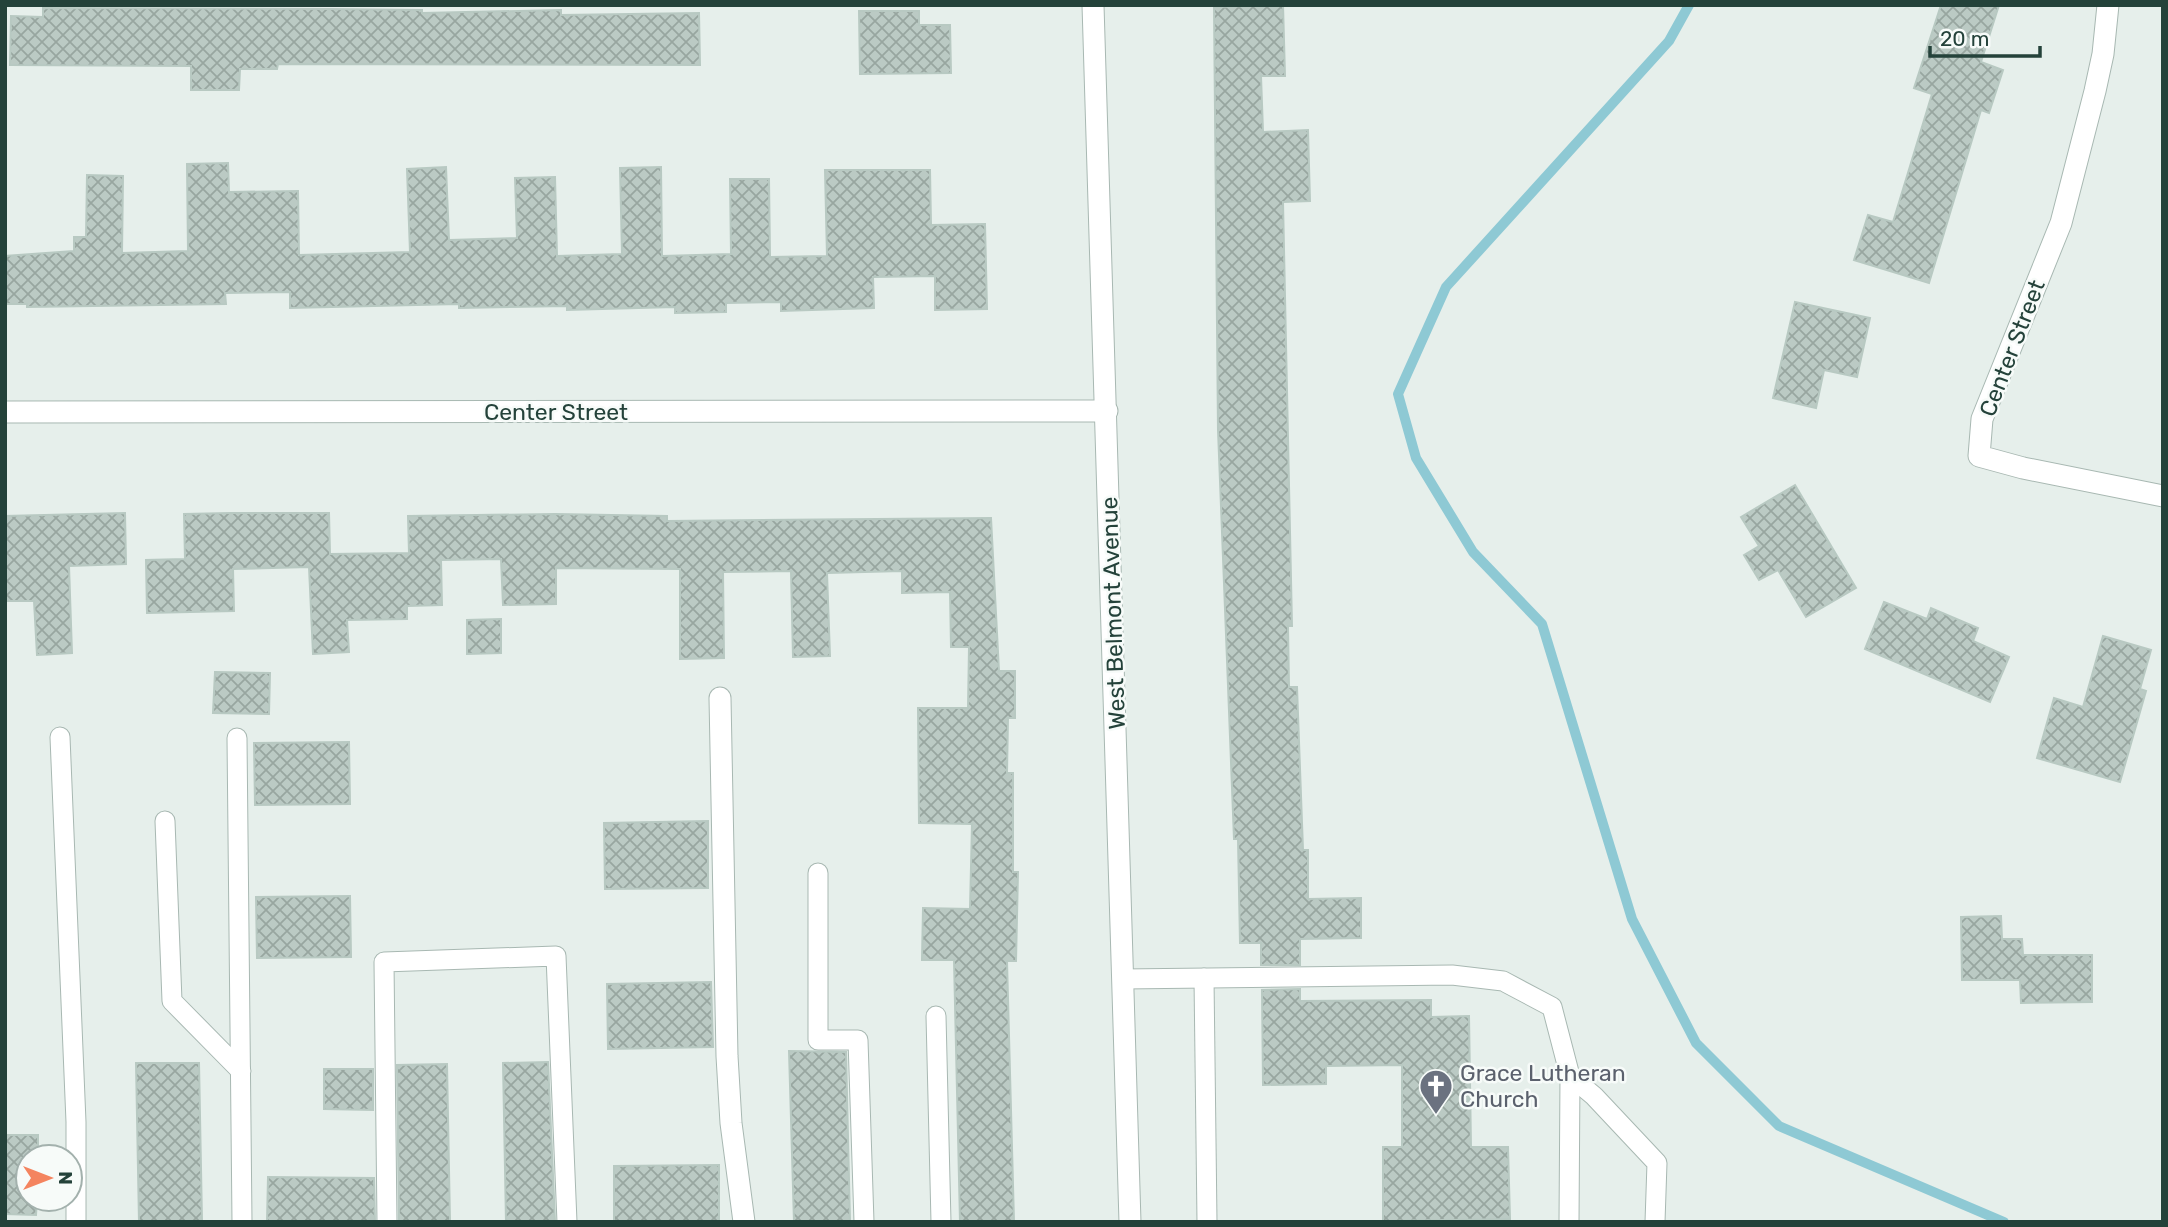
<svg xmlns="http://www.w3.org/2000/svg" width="2168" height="1227" font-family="Rubik,sans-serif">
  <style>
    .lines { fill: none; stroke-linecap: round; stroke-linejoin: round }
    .stream { stroke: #8ec9d4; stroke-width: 10 }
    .building { fill: url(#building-cross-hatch); stroke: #b8c9c2; stroke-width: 2 }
    .service-casing { stroke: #a8b8b2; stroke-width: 21 }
    .minor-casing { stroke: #a8b8b2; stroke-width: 23 }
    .service { stroke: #fff; stroke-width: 19 }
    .minor { stroke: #fff; stroke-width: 21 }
    .labels { text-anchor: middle; stroke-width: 5; stroke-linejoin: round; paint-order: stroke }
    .street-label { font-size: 23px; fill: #24423a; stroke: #f7fbf9 }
    .worship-label { font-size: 23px; fill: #5b616d; stroke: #f7fbf9; text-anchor: start }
  </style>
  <defs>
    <pattern id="building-cross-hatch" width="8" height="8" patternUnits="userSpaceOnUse" patternTransform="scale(1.75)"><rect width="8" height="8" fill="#bbcac4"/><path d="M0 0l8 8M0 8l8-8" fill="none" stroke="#98a6a0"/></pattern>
  </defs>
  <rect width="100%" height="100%" fill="#e6efeb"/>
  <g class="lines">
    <path class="stream" d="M 1689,5 L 1669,41 L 1446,287 L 1398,394 L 1416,458 L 1473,552 L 1542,624 L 1632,919 L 1696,1043 L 1779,1126 L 2004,1222"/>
  </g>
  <g class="building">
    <path d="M 1283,5 L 1285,76 L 1261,76 L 1263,132 L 1308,130 L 1310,201 L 1283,202 L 1292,626 L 1288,626 L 1289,687 L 1297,687 L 1303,850 L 1308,850 L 1308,899 L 1361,898 L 1361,938 L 1300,939 L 1300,965 L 1261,965 L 1261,943 L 1240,943 L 1238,839 L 1234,839 L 1218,430 L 1214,7 Z"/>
    <path d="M 1941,5 L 1999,5 L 1981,62 L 2003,70 L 1989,113 L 1981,110 L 1929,283 L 1854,260 L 1868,215 L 1893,222 L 1932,94 L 1914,88 Z"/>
    <path d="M 43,8 L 329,9 L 422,10 L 422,13 L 561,10 L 561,15 L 699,13 L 700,65 L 278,64 L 277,69 L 240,69 L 239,90 L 191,90 L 191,66 L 10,65 L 11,16 L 43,17 Z"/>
    <path d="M 859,11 L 919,11 L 919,25 L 950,25 L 951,73 L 860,74 Z"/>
    <path d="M 228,163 L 229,192 L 298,191 L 299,255 L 410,252 L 407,169 L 446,167 L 449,240 L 517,238 L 515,178 L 555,177 L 557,256 L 622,254 L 620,168 L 661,167 L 662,256 L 731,254 L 730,179 L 769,179 L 770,257 L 827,256 L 825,170 L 930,170 L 931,225 L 985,224 L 987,309 L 935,310 L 935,276 L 873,277 L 874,308 L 781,311 L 781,302 L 726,303 L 726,312 L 675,313 L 675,307 L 567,310 L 567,306 L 459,308 L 459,304 L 290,308 L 290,292 L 225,293 L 226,304 L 27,307 L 27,304 L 5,304 L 5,256 L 74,251 L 74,237 L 86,237 L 87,175 L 123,176 L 122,253 L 188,251 L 187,164 Z"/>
    <path d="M 1795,302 L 1870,318 L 1857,377 L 1824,370 L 1816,408 L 1773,398 Z"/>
    <path d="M 1795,485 L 1856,588 L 1806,617 L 1778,570 L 1759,580 L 1744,555 L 1759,546 L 1741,517 Z"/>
    <path d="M 125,513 L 126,564 L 69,566 L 72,653 L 37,655 L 34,601 L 5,601 L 5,516 Z"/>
    <path d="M 231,513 L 329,513 L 330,554 L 409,553 L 408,516 L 555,514 L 667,516 L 667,521 L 991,518 L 999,671 L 1015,671 L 1015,718 L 1008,718 L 1007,773 L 1013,773 L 1013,872 L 1018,872 L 1016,961 L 1007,961 L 1014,1222 L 960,1222 L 954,960 L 922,960 L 923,908 L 970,909 L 972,824 L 919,823 L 918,708 L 968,708 L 969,647 L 951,647 L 950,592 L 902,593 L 902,571 L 827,573 L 830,656 L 793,657 L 791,571 L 723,572 L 724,658 L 680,659 L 680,569 L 556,568 L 556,604 L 503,605 L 501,559 L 441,560 L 442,605 L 407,606 L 407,619 L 347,620 L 349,652 L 313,654 L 309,567 L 233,569 L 234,611 L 147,613 L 146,560 L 185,559 L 184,514 Z"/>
    <path d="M 1884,602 L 1927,619 L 1931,608 L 1978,628 L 1973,641 L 2009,657 L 1990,702 L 1865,649 Z"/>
    <path d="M 501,619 L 501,653 L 467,654 L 467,620 Z"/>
    <path d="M 2103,636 L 2151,650 L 2140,689 L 2146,691 L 2120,782 L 2037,758 L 2054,698 L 2083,707 Z"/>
    <path d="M 215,672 L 270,673 L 269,714 L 213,713 Z"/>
    <path d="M 349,742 L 350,804 L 255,805 L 254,743 Z"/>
    <path d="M 708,821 L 708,888 L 605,889 L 604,823 Z"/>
    <path d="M 350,896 L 351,957 L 257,958 L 256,897 Z"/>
    <path d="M 2001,916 L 2002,939 L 2022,939 L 2023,955 L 2092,955 L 2092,1002 L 2021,1003 L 2020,980 L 1962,980 L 1961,917 Z"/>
    <path d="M 711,982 L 713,1047 L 608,1049 L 607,984 Z"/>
    <path d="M 1300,989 L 1300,1001 L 1431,1000 L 1431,1017 L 1469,1016 L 1471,1147 L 1508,1147 L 1510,1219 L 1383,1221 L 1383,1147 L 1402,1147 L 1402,1065 L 1326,1066 L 1326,1084 L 1263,1085 L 1262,990 Z"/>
    <path d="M 789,1051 L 846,1052 L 850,1222 L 794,1222 Z"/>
    <path d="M 548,1062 L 555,1222 L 506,1222 L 503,1063 Z"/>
    <path d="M 136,1063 L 199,1063 L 202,1221 L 139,1222 Z"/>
    <path d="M 447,1064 L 450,1222 L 399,1222 L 397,1065 Z"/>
    <path d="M 324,1069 L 373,1069 L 373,1110 L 324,1109 Z"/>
    <path d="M 5,1135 L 38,1135 L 38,1157 L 28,1157 L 28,1199 L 37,1199 L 36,1215 L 5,1214 Z"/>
    <path d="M 719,1165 L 719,1222 L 614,1222 L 614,1166 Z"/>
    <path d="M 268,1177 L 374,1178 L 375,1222 L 267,1222 Z"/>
  </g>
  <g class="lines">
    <defs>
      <g id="service">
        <path d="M 60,737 L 76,1122 L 76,1222"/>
        <path d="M 237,738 L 242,1222"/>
        <path d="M 165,821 L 172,1001 L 241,1071"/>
        <path d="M 818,873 L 818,1040 L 858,1040 L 864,1222"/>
        <path d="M 1204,978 L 1207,1222"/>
        <path d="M 1123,979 L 1452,975 L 1503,981 L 1552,1007 L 1570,1076 L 1594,1096 L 1657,1163 L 1655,1222"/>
        <path d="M 936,1016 L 941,1222"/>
        <path d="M 387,1222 L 384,962 L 556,956 L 567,1222"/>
        <path d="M 1569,1222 L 1570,1076"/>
      </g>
      <g id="minor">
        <path d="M 1093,5 L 1130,1222"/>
        <path d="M 2108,5 L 2103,54 L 2095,91 L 2061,223 L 1982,419 L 1979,456 L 2023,468 L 2163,496"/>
        <path d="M 5,412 L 1107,411"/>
        <path d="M 720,698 L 727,1056 L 731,1123 L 744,1222"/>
      </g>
    </defs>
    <use href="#service" class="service-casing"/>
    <use href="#minor" class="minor-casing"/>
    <use href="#service" class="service"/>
    <use href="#minor" class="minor"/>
  </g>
  <defs>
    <symbol id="church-pin" viewBox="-11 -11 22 30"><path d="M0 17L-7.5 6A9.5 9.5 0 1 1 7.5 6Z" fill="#6b7280" stroke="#f7fbf9"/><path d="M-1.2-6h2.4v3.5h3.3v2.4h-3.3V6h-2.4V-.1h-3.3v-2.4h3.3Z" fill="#fff"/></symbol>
  </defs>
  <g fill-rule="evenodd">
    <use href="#church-pin" x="1417" y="1067" width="38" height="52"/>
  </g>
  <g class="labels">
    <g class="street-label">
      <text transform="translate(2012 348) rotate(-69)" y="8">Center Street</text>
      <text x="556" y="420">Center Street</text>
      <text transform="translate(1113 613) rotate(-92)" y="8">West Belmont Avenue</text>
    </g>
    <g class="worship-label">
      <text x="1460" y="1081">Grace Lutheran<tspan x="1460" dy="26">Church</tspan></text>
    </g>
  </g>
  <rect width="2168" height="1227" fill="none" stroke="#24423a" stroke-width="14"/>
  <g transform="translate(49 1178) rotate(90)"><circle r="33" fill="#f7fbf9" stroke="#a3b1ad" stroke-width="2"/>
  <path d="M0-5L12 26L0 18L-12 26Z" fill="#f4845f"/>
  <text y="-10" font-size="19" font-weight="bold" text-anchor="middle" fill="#24423a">N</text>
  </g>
  <path d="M1930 46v10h110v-10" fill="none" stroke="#24423a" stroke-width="3.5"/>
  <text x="1940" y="46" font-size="21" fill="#24423a" stroke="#f7fbf9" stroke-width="5" paint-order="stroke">20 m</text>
</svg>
